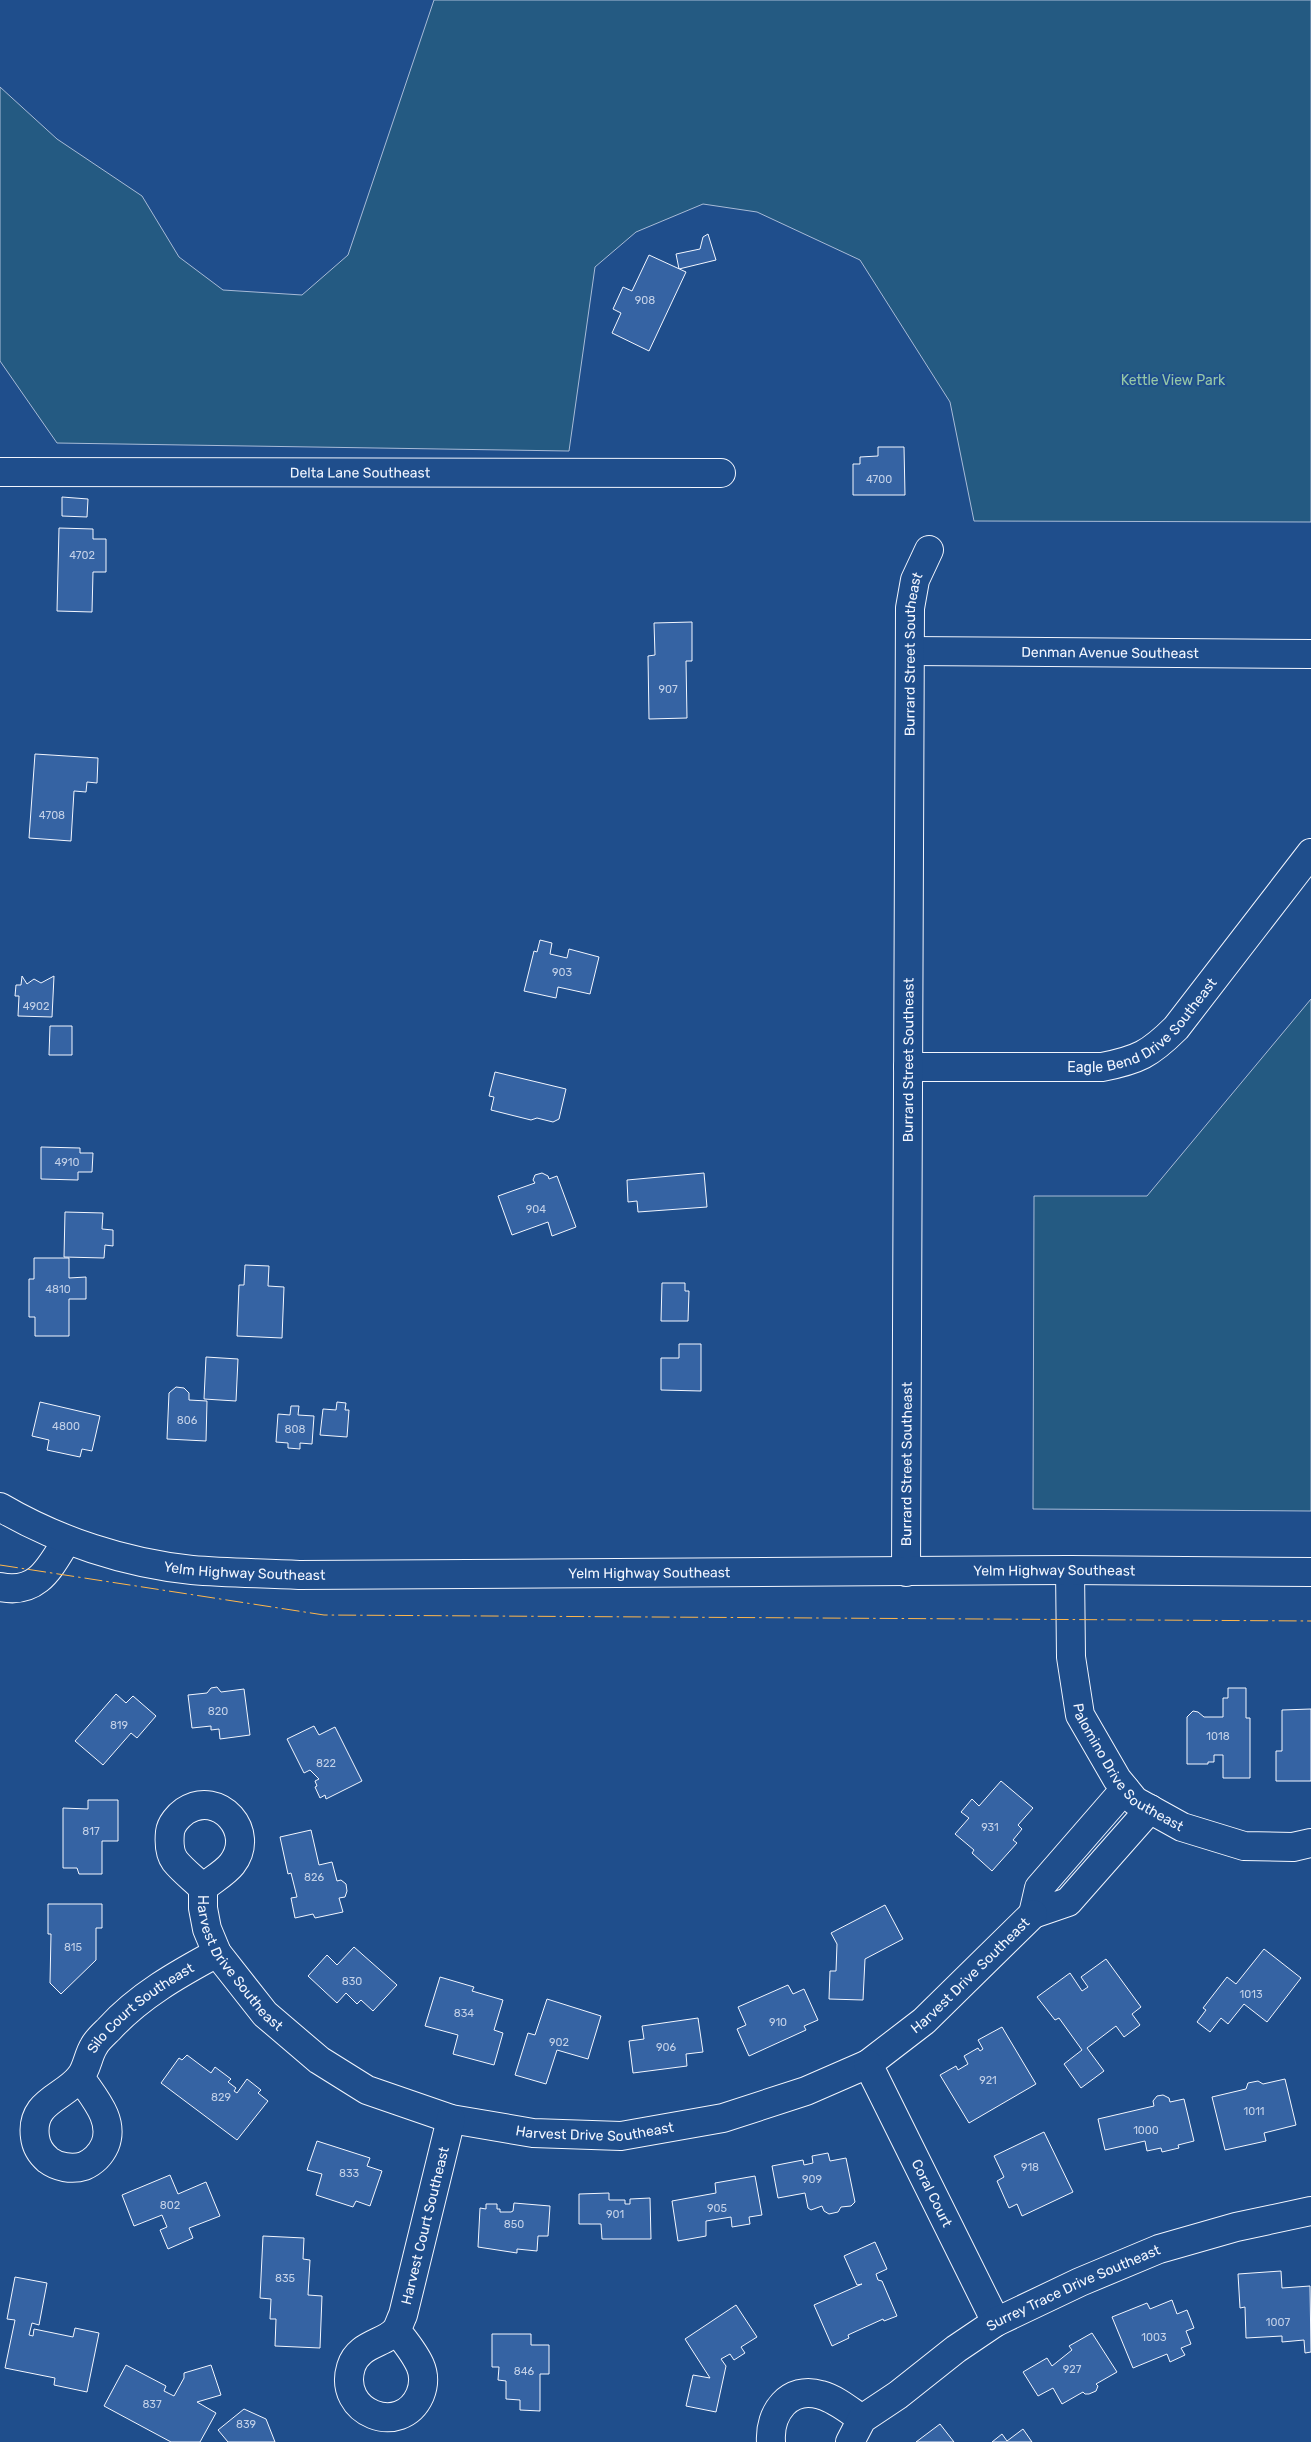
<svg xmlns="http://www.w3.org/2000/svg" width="1311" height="2442" font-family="Rubik,sans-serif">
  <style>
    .green { fill: #245a82; stroke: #a8bbd7 }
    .building { fill: #3563a3; stroke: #f2f6ff }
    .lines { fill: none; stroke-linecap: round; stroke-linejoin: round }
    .minor-casing { stroke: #f2f6ff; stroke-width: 30 }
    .major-casing { stroke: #f2f6ff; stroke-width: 30 }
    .minor { stroke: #1f4e8c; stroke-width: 28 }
    .major { stroke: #1f4e8c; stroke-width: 28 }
    .power { stroke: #ffb74d; stroke-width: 1; stroke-dasharray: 18 4 2.5 4; stroke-linecap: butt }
    .labels { text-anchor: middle; stroke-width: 4; stroke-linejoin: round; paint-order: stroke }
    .number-label { font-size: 11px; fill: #c3d1e8 }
    .park-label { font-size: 14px; fill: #97c8a6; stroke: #1f4e8c }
    .street-label { font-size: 14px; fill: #f2f6ff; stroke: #1f4e8c }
  </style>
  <rect width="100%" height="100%" fill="#1f4e8c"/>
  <g class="green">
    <path d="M 434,0 L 1311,0 L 1311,522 L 974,521 L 950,402 L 860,260 L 757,212 L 703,204 L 636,232 L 595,267 L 569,451 L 57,443 L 0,361 L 0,87 L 57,139 L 142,196 L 179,257 L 223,290 L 302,295 L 348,255 Z"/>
    <path d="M 1311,999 L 1311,1511 L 1033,1509 L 1034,1196 L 1147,1196 Z"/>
  </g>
  <g class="building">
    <path d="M 708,234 L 716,260 L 679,269 L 676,254 L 700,249 L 703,237 Z"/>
    <path d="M 649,255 L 686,272 L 649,351 L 612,333 L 621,313 L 613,309 L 623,287 L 632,291 Z"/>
    <path d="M 878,447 L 904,447 L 905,495 L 853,495 L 853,464 L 860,464 L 860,457 L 878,456 Z"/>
    <path d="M 62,497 L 88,499 L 87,517 L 62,516 Z"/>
    <path d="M 59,528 L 93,529 L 93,539 L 106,539 L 106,572 L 93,572 L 92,612 L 57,611 Z"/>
    <path d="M 692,622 L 692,661 L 686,661 L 687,718 L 649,719 L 648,656 L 655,655 L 654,623 Z"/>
    <path d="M 35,754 L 98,758 L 97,783 L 87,782 L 86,792 L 74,791 L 71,841 L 29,838 Z"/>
    <path d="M 540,940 L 552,943 L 550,954 L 567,958 L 569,949 L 599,957 L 590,994 L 558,987 L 556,998 L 524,991 L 534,951 L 537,952 Z"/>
    <path d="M 22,976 L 27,984 L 34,979 L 41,983 L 54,976 L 52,1017 L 18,1016 L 19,996 L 15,996 L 16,985 L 21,985 Z"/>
    <path d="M 50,1026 L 72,1026 L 72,1055 L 49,1055 Z"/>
    <path d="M 495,1072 L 566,1089 L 559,1119 L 553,1122 L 537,1118 L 531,1120 L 491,1110 L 494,1097 L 489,1096 Z"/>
    <path d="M 41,1147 L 80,1148 L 80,1153 L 93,1153 L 92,1172 L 78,1172 L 78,1180 L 41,1179 Z"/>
    <path d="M 542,1173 L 548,1176 L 549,1179 L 557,1176 L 576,1227 L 552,1236 L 548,1222 L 512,1235 L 498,1196 L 535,1183 L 533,1180 L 535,1175 Z"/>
    <path d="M 704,1173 L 707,1207 L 638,1212 L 637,1201 L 628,1202 L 627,1180 Z"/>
    <path d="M 65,1212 L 103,1213 L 102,1229 L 113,1230 L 113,1246 L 105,1245 L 104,1258 L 64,1257 Z"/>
    <path d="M 34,1258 L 69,1258 L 69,1278 L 86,1277 L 86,1299 L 69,1299 L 69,1336 L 35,1336 L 35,1317 L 29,1317 L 29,1279 L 34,1279 Z"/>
    <path d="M 245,1265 L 269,1266 L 268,1286 L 284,1287 L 282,1338 L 237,1336 L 239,1285 L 244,1285 Z"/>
    <path d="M 662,1283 L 685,1283 L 685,1291 L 689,1291 L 688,1321 L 661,1321 Z"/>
    <path d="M 679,1344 L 701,1344 L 701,1391 L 661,1390 L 661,1358 L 679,1358 Z"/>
    <path d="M 206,1357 L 238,1359 L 236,1401 L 204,1399 Z"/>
    <path d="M 176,1387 L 184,1388 L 189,1393 L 189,1400 L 207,1401 L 206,1441 L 167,1439 L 169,1393 Z"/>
    <path d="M 40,1402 L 100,1416 L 92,1451 L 82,1449 L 80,1457 L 47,1450 L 49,1440 L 32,1436 Z"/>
    <path d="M 337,1402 L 346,1403 L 345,1410 L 349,1410 L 347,1437 L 320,1435 L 323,1409 L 336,1410 Z"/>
    <path d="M 291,1406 L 299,1406 L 298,1415 L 314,1416 L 312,1444 L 300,1443 L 300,1449 L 288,1448 L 288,1443 L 276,1442 L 278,1414 L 290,1415 Z"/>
    <path d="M 217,1687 L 221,1692 L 244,1689 L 250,1735 L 220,1739 L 219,1729 L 211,1730 L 211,1726 L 192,1728 L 188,1695 L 207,1693 L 211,1688 Z"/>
    <path d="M 1228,1688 L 1246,1688 L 1246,1718 L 1250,1718 L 1250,1778 L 1223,1778 L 1223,1755 L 1214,1755 L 1214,1762 L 1208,1762 L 1208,1764 L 1187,1764 L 1187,1717 L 1193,1711 L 1198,1712 L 1204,1717 L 1223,1717 L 1223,1698 L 1228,1698 Z"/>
    <path d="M 116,1694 L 126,1703 L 133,1696 L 156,1716 L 137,1738 L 131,1733 L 103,1765 L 75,1741 Z"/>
    <path d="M 1311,1709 L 1311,1781 L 1276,1781 L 1276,1751 L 1282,1751 L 1282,1710 Z"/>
    <path d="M 314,1726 L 319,1735 L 335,1727 L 362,1781 L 326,1799 L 325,1795 L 320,1798 L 315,1787 L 317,1786 L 315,1781 L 319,1779 L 310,1770 L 304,1773 L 287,1739 Z"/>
    <path d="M 1001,1781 L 1033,1808 L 1018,1825 L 1022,1829 L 1013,1840 L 1017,1843 L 992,1871 L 972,1853 L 974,1850 L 955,1834 L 969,1818 L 961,1812 L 972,1799 L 979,1806 Z"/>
    <path d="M 88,1800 L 118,1800 L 118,1841 L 102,1841 L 102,1874 L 79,1874 L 77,1868 L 63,1868 L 63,1808 L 88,1809 Z"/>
    <path d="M 311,1830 L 319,1865 L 332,1862 L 337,1881 L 341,1880 L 346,1884 L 347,1891 L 345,1897 L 339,1898 L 343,1912 L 315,1918 L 313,1914 L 295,1918 L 291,1898 L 297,1897 L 291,1873 L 288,1874 L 280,1837 Z"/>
    <path d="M 48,1904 L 102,1904 L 102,1928 L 96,1928 L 96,1960 L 61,1994 L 50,1983 L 51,1934 L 48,1934 Z"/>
    <path d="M 885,1905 L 903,1939 L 865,1959 L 863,2000 L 829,1999 L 830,1971 L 836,1971 L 837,1944 L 831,1933 Z"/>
    <path d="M 354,1947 L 397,1985 L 373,2011 L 361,2000 L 357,2004 L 346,1993 L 337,2003 L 308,1976 L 327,1955 L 337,1965 Z"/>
    <path d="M 1264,1949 L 1301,1978 L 1267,2022 L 1244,2004 L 1228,2024 L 1221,2018 L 1210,2032 L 1197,2022 L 1206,2010 L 1203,2008 L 1227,1977 L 1236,1984 Z"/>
    <path d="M 1106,1959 L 1141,2007 L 1132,2014 L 1140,2025 L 1124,2037 L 1116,2026 L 1087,2048 L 1104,2071 L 1081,2088 L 1064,2064 L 1082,2050 L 1059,2018 L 1055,2020 L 1037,1997 L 1070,1973 L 1082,1991 L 1088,1987 L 1081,1977 Z"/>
    <path d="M 440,1977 L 474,1987 L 472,1991 L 503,2000 L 494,2030 L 503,2033 L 494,2065 L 453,2054 L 458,2035 L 425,2026 Z"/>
    <path d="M 788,1985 L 793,1994 L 804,1989 L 818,2020 L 804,2026 L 806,2030 L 749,2056 L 737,2029 L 746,2025 L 738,2007 Z"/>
    <path d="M 547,1999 L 601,2016 L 588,2059 L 557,2050 L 546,2084 L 515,2075 L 528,2033 L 535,2035 Z"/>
    <path d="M 698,2018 L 703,2052 L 686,2054 L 687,2066 L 633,2073 L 629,2041 L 644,2039 L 642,2026 Z"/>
    <path d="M 1002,2027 L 1036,2084 L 969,2123 L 940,2075 L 956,2066 L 958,2070 L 968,2064 L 964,2056 L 978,2048 L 980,2051 L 983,2049 L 978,2040 Z"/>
    <path d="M 187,2055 L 211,2073 L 215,2067 L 231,2079 L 228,2082 L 236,2088 L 234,2091 L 237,2093 L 247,2079 L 261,2090 L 258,2093 L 268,2101 L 237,2140 L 161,2083 L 179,2058 L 182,2060 Z"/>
    <path d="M 1285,2079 L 1296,2125 L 1264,2133 L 1266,2141 L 1225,2150 L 1212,2097 L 1246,2089 L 1248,2083 L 1258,2081 L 1263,2084 Z"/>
    <path d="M 1163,2095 L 1169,2098 L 1170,2102 L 1184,2099 L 1194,2141 L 1178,2145 L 1179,2148 L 1162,2152 L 1161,2148 L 1147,2151 L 1145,2141 L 1105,2150 L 1098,2119 L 1154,2106 L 1153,2101 L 1157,2096 Z"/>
    <path d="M 1044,2132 L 1073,2192 L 1022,2216 L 1017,2204 L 1009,2208 L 997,2181 L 1004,2177 L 994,2156 Z"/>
    <path d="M 317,2141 L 370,2158 L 367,2166 L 382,2171 L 370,2206 L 356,2201 L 353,2207 L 316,2195 L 322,2174 L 307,2170 Z"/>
    <path d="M 828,2153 L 830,2161 L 846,2158 L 855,2202 L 851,2206 L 841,2207 L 838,2212 L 829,2214 L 824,2211 L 822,2206 L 811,2210 L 808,2208 L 805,2193 L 778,2198 L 772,2166 L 803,2160 L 804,2165 L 813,2163 L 812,2156 Z"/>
    <path d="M 170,2175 L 178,2194 L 206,2182 L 220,2216 L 189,2228 L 193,2238 L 168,2249 L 160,2230 L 167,2227 L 162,2215 L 134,2226 L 122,2195 Z"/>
    <path d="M 755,2176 L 762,2215 L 749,2217 L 750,2224 L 732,2227 L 731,2217 L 706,2221 L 706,2236 L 678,2241 L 672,2201 L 716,2193 L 715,2183 Z"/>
    <path d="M 609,2193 L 609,2200 L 625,2200 L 625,2204 L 630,2204 L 630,2199 L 650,2198 L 651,2239 L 602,2239 L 601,2224 L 579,2224 L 579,2194 Z"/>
    <path d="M 514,2203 L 550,2206 L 548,2236 L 538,2236 L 537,2251 L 517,2249 L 517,2253 L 478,2247 L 480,2208 L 486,2209 L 486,2204 L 497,2204 L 497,2209 L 500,2209 L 500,2212 L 511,2212 L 513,2211 Z"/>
    <path d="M 263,2236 L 304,2238 L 303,2259 L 310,2260 L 308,2295 L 322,2296 L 320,2348 L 275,2346 L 276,2319 L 270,2319 L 271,2299 L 260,2298 Z"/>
    <path d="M 875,2242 L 887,2269 L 876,2274 L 878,2280 L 882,2281 L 897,2316 L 884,2321 L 883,2319 L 848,2335 L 849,2338 L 832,2346 L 814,2305 L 862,2284 L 857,2285 L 844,2256 Z"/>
    <path d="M 1281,2271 L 1282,2288 L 1310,2286 L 1311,2352 L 1305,2353 L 1304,2340 L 1282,2342 L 1282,2336 L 1246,2338 L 1245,2307 L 1240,2308 L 1238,2274 Z"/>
    <path d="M 15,2277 L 47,2283 L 39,2325 L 32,2323 L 29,2335 L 33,2336 L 34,2329 L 73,2337 L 75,2328 L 99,2333 L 87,2392 L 54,2385 L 55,2378 L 5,2368 L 15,2320 L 7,2319 Z"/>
    <path d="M 1172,2300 L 1177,2314 L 1187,2310 L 1194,2328 L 1186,2331 L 1191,2344 L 1181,2348 L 1185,2355 L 1170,2362 L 1167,2354 L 1133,2368 L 1112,2317 L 1147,2303 L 1150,2309 Z"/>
    <path d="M 736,2305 L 757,2337 L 741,2347 L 745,2353 L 734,2360 L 730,2354 L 721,2359 L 726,2366 L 716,2412 L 686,2406 L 693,2375 L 710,2378 L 685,2339 Z"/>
    <path d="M 1092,2333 L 1117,2372 L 1096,2384 L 1098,2386 L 1096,2391 L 1089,2394 L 1085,2394 L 1083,2392 L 1062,2404 L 1053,2388 L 1038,2396 L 1023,2372 L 1047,2358 L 1052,2366 L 1072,2350 L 1069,2346 Z"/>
    <path d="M 492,2334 L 531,2334 L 531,2345 L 549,2345 L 549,2374 L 540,2374 L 540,2411 L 520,2410 L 520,2400 L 506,2399 L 506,2381 L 498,2380 L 499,2367 L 492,2367 Z"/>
    <path d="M 126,2365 L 166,2386 L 164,2391 L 174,2396 L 184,2378 L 184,2373 L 211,2365 L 221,2395 L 197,2402 L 216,2413 L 200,2442 L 171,2442 L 104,2406 Z"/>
    <path d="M 244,2409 L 266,2419 L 275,2442 L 228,2442 L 218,2430 Z"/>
    <path d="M 940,2424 L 954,2442 L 916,2442 Z"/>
    <path d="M 1023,2429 L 1032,2442 L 992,2442 L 1002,2434 L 1007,2441 Z"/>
  </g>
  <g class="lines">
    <defs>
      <g id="minor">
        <path id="s1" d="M 0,472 L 721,473"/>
        <path id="s2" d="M 910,651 L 1311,654"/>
        <path id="s3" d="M 908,1067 L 1102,1067 C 1138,1060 1150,1054 1176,1028 L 1311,853"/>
        <path id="s4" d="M 1070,1570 L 1071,1657 L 1080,1715 L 1117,1779 L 1135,1801 L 1182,1827 L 1244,1846 L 1293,1847 L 1311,1843"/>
        <path id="s5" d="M 906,1572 L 910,608 L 915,580 L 929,550"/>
        <path d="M 0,1587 C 38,1595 50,1567 67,1540"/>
        <path d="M 1125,1789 L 1039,1888 L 1033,1914 L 1068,1902 L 1150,1809"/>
        <path id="s6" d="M 203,1888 C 212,1880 225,1873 232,1864 C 257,1832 219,1789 185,1811 C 178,1816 171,1824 170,1832 C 169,1842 169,1853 175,1861 C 183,1871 194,1879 203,1888 L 203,1908 L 207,1929 L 217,1953 L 265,2014 L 319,2060 L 367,2090 L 451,2119 L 533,2133 L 621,2136 L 723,2118 L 806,2091 L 868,2064 L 924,2021 L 1033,1914"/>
        <path id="s7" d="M 868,2064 L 996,2322"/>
        <path id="s8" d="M 80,2077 C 94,2098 115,2120 105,2145 C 101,2154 93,2162 84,2166 C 72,2170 57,2167 48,2160 C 41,2154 36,2146 35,2137 C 30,2101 64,2098 80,2077 C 87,2069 88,2055 94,2046 C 97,2040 104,2034 109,2029 C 139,1996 178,1974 217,1953"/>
        <path id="s9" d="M 396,2330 C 405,2341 414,2352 420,2365 C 424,2374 424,2385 420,2395 C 401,2438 337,2413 351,2367 C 358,2343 386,2344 397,2329 C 399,2325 401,2319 403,2315 L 451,2119"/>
        <path d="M 771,2442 C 769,2413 789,2385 821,2395 C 836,2399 850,2411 862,2419"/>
        <path id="s10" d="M 850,2442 L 862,2419 L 898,2395 L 956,2349 L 996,2322 L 1080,2282 L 1159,2249 L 1236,2227 L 1311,2211"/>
      </g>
      <g id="major">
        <path id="s11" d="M 0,1507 C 58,1541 125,1563 192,1570 C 227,1573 263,1573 299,1575 L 1070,1570 L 1311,1572"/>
      </g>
    </defs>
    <use href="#minor" class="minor-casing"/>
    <use href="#major" class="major-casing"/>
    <use href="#minor" class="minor"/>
    <use href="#major" class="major"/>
    <path class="power" d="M 0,1565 L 324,1615 L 1311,1621"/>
  </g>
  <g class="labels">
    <g class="number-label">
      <text x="645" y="304">908</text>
      <text x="879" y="483">4700</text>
      <text x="82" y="559">4702</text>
      <text x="668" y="693">907</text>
      <text x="52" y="819">4708</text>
      <text x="562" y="976">903</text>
      <text x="36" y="1010">4902</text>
      <text x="67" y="1166">4910</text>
      <text x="536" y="1213">904</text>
      <text x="58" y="1293">4810</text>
      <text x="187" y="1424">806</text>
      <text x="66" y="1430">4800</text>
      <text x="295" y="1433">808</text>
      <text x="218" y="1715">820</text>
      <text x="119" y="1729">819</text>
      <text x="1218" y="1740">1018</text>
      <text x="326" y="1767">822</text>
      <text x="990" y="1831">931</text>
      <text x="91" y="1835">817</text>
      <text x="314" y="1881">826</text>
      <text x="73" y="1951">815</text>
      <text x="352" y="1985">830</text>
      <text x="1251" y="1998">1013</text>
      <text x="464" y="2017">834</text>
      <text x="778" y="2026">910</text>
      <text x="559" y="2046">902</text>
      <text x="666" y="2051">906</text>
      <text x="988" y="2084">921</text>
      <text x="221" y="2101">829</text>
      <text x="1254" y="2115">1011</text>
      <text x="1146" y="2134">1000</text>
      <text x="1030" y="2171">918</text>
      <text x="349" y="2177">833</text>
      <text x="812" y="2183">909</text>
      <text x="170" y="2209">802</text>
      <text x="717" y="2212">905</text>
      <text x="615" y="2218">901</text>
      <text x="514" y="2228">850</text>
      <text x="285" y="2282">835</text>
      <text x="1278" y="2326">1007</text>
      <text x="1154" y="2341">1003</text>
      <text x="1072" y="2373">927</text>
      <text x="524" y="2375">846</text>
      <text x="152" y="2408">837</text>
      <text x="246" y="2428">839</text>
    </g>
    <g class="park-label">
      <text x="1173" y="385">Kettle View Park</text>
    </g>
    <g class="street-label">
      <text dy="5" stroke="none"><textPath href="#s1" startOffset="360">Delta Lane Southeast</textPath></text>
      <text dy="5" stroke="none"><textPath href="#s2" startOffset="200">Denman Avenue Southeast</textPath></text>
      <text dy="5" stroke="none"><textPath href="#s5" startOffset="918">Burrard Street Southeast</textPath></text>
      <text dy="5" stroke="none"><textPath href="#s3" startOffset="250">Eagle Bend Drive Southeast</textPath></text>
      <text dy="5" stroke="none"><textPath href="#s5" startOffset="512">Burrard Street Southeast</textPath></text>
      <text dy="5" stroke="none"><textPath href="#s5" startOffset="108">Burrard Street Southeast</textPath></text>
      <text dy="5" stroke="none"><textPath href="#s11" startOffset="256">Yelm Highway Southeast</textPath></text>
      <text dy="5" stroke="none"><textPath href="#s11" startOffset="1066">Yelm Highway Southeast</textPath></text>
      <text dy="5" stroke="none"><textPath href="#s11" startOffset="661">Yelm Highway Southeast</textPath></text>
      <text dy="5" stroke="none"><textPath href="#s4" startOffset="218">Palomino Drive Southeast</textPath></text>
      <text dy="5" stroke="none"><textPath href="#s6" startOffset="321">Harvest Drive Southeast</textPath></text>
      <text dy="5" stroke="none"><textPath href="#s6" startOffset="1161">Harvest Drive Southeast</textPath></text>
      <text dy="5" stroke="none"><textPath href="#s8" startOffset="345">Silo Court Southeast</textPath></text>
      <text dy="5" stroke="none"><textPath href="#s6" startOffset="741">Harvest Drive Southeast</textPath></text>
      <text dy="5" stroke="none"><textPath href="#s7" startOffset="144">Coral Court</textPath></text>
      <text dy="5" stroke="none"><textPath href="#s9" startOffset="356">Harvest Court Southeast</textPath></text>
      <text dy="5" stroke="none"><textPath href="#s10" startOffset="276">Surrey Trace Drive Southeast</textPath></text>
    </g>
  </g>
</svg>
